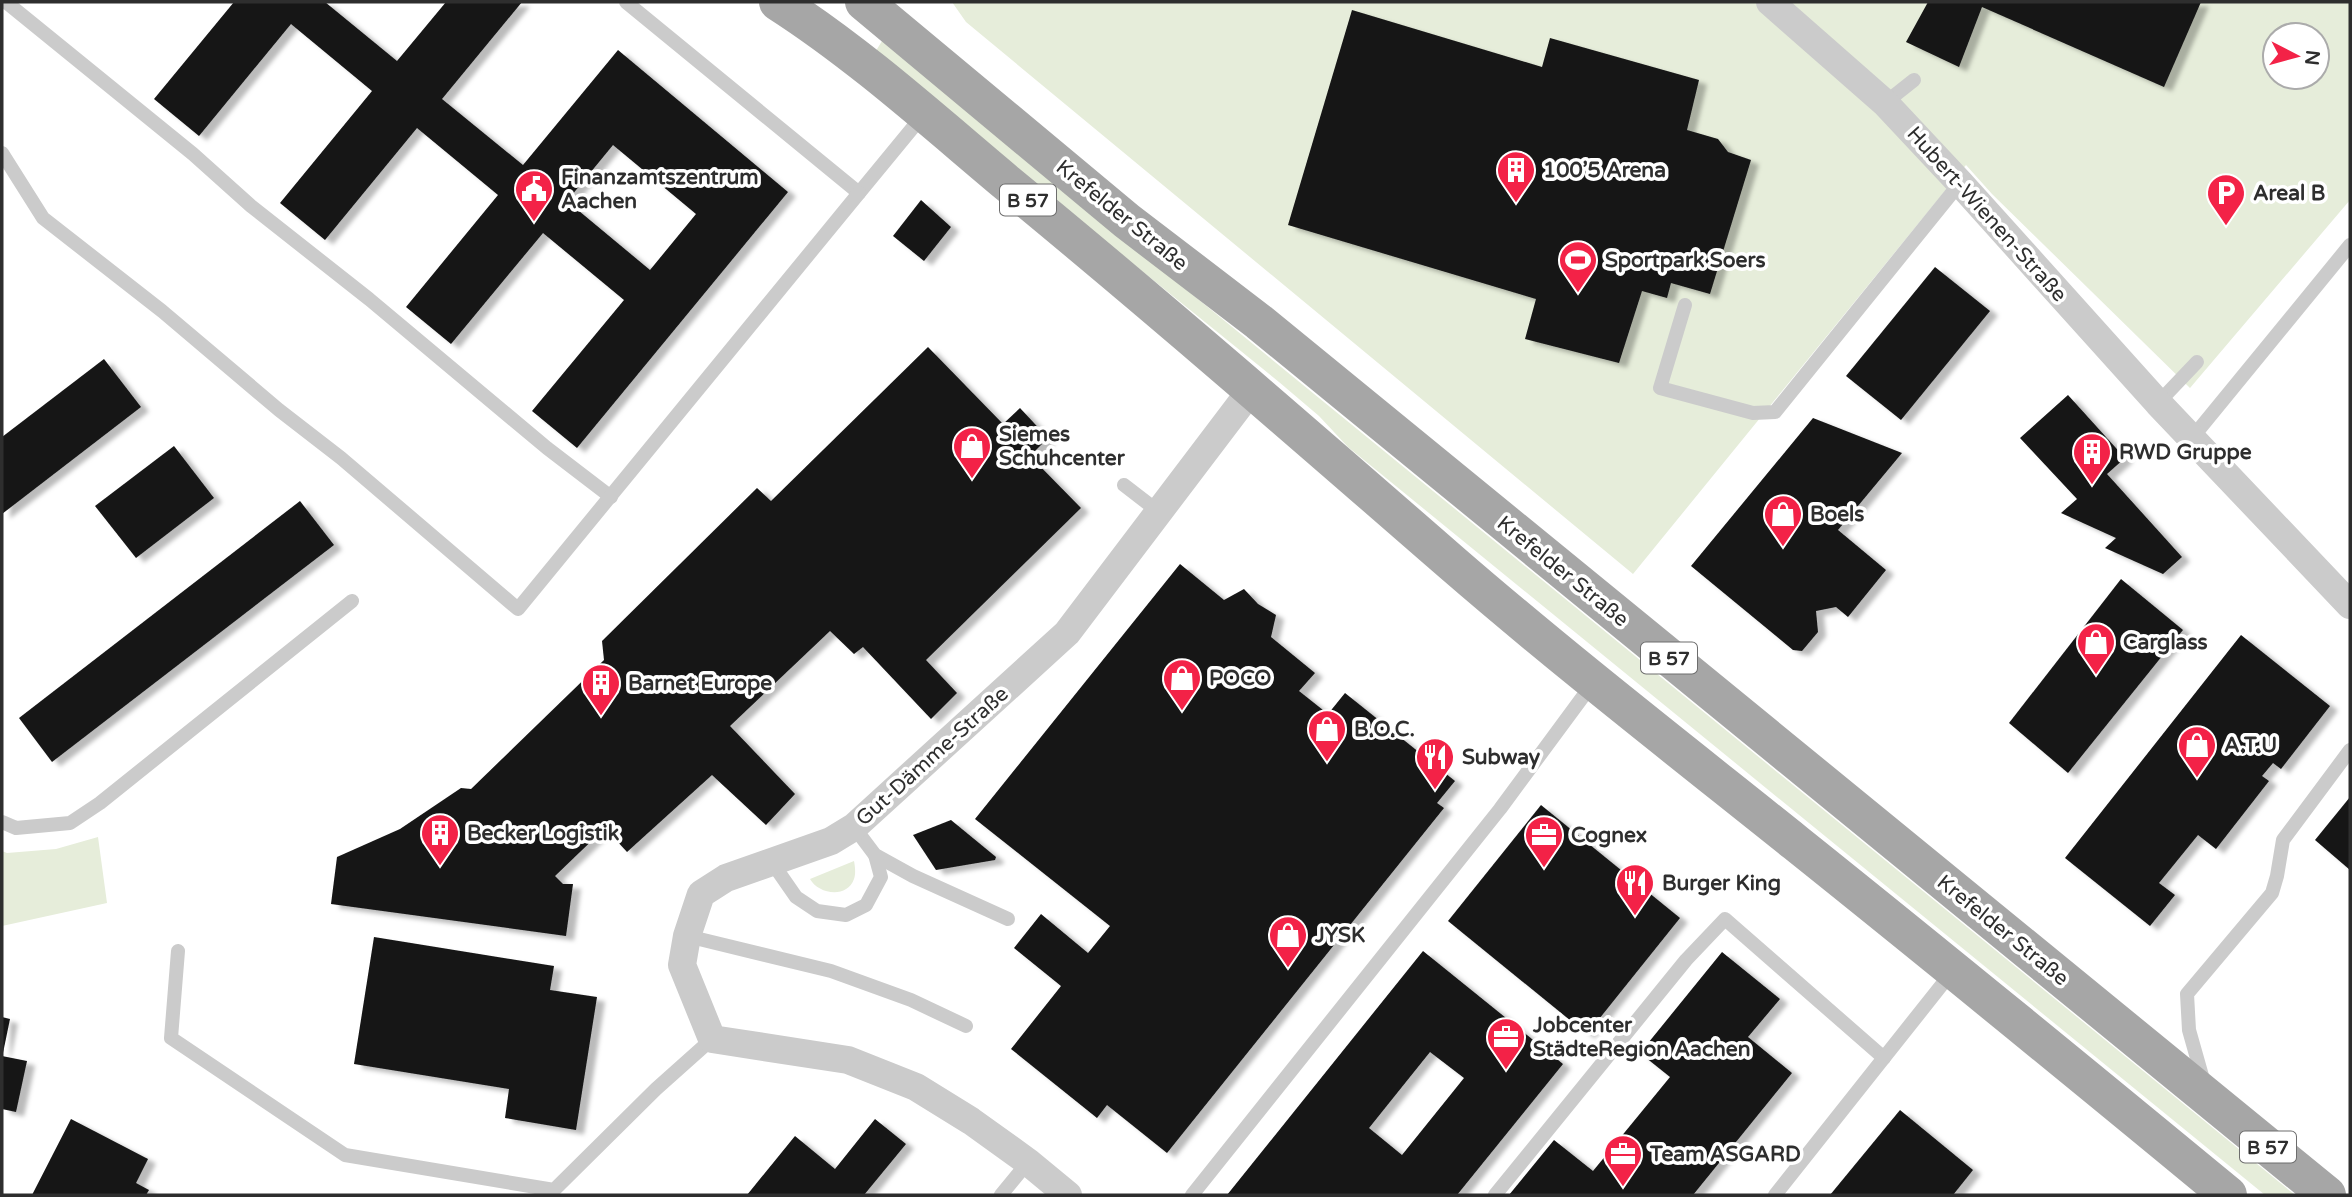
<svg xmlns="http://www.w3.org/2000/svg" width="2352" height="1197" font-family="'Varela Round',sans-serif">
  <style>
    .green { fill: #e6edda; fill-rule: evenodd }
    .building { fill: #151515; fill-rule: evenodd; filter: url(#shadow) }
    .lines { fill: none; stroke-linecap: round; stroke-linejoin: round }
    .service { stroke: #cbcbcb; stroke-width: 14 }
    .minor { stroke: #cbcbcb; stroke-width: 28 }
    .primary { stroke: #a6a6a6; stroke-width: 38 }
    .labels { text-anchor: middle; stroke-width: 7; stroke-linejoin: round; paint-order: stroke }
    .shield { fill: #fff; stroke: #6d6d6d; stroke-width: 2 }
    .shield-label { font-size: 19px; font-weight: bold; fill: #2e2e2e }
    .poi-label { font-size: 21px; font-weight: bold; fill: #2e2e2e; stroke: #fff; text-anchor: start }
    .street-label { font-size: 21px; fill: #2e2e2e; stroke: #fff }
  </style>
  <defs>
    <filter id="shadow"><feDropShadow dx="8" dy="4.5" stdDeviation="2" flood-color="#0004"/></filter>
  </defs>
  <rect width="100%" height="100%" fill="#fff"/>
  <g class="green">
    <path d="M 952,2 L 2350,2 L 2350,200 L 2190,388 L 1992,194 L 1966,165 L 1633,574 L 966,22 ZM 2275,35 L 2317,35 L 2317,77 L 2275,77 Z"/>
    <path d="M 882,41 L 2295,1195 L 2265,1195 L 1348,447 L 1319,416 L 1279,382 L 874,54 Z"/>
    <path d="M 98,837 L 107,903 L 2,926 L 2,851 L 7,853 L 56,849 Z"/>
    <path d="M 854,861 C 855,866 856,874 854,879 C 847,899 818,894 810,879 Z"/>
  </g>
  <g class="building">
    <path d="M 234,2 L 325,2 L 397,61 L 446,2 L 522,2 L 442,99 L 523,165 L 618,50 L 788,192 L 577,448 L 532,411 L 624,300 L 543,233 L 451,344 L 406,307 L 498,195 L 417,128 L 325,240 L 280,203 L 372,91 L 291,24 L 199,136 L 154,99 ZM 613,145 L 696,214 L 650,270 L 567,201 Z"/>
    <path d="M 1928,2 L 2201,2 L 2164,87 L 1982,7 L 1959,67 L 1906,42 Z"/>
    <path d="M 1352,10 L 1542,67 L 1550,38 L 1699,80 L 1687,130 L 1718,139 L 1728,152 L 1751,160 L 1710,294 L 1671,283 L 1667,298 L 1642,291 L 1619,363 L 1525,339 L 1536,299 L 1288,225 Z"/>
    <path d="M 921,200 L 951,227 L 924,261 L 893,236 Z"/>
    <path d="M 1935,267 L 1990,311 L 1901,420 L 1846,376 Z"/>
    <path d="M 928,347 L 1003,424 L 1020,408 L 1048,438 L 1030,456 L 1081,508 L 926,660 L 957,693 L 931,719 L 863,647 L 854,654 L 830,631 L 730,726 L 795,794 L 766,825 L 712,775 L 627,852 L 605,828 L 555,876 L 563,884 L 573,884 L 566,936 L 331,904 L 337,857 L 400,829 L 461,788 L 471,789 L 604,660 L 602,641 L 757,488 L 771,501 Z"/>
    <path d="M 104,359 L 141,407 L 2,514 L 2,437 Z"/>
    <path d="M 2068,395 L 2125,458 L 2107,474 L 2182,557 L 2163,574 L 2105,548 L 2116,538 L 2061,513 L 2077,499 L 2020,438 Z"/>
    <path d="M 1813,418 L 1902,453 L 1838,530 L 1886,570 L 1848,617 L 1836,607 L 1816,611 L 1818,632 L 1802,651 L 1793,650 L 1691,566 Z"/>
    <path d="M 174,446 L 214,498 L 136,558 L 95,506 Z"/>
    <path d="M 300,501 L 334,545 L 52,762 L 19,718 Z"/>
    <path d="M 1180,564 L 1224,600 L 1244,589 L 1258,604 L 1276,615 L 1271,637 L 1315,673 L 1299,691 L 1328,714 L 1345,693 L 1455,781 L 1437,803 L 1444,808 L 1167,1153 L 1107,1105 L 1097,1118 L 1011,1049 L 1061,986 L 1014,948 L 1041,914 L 1088,953 L 1110,926 L 975,819 Z"/>
    <path d="M 2121,579 L 2183,630 L 2068,773 L 2009,723 Z"/>
    <path d="M 2241,635 L 2330,706 L 2281,769 L 2273,763 L 2262,776 L 2269,781 L 2216,849 L 2198,835 L 2159,883 L 2175,895 L 2150,926 L 2065,858 Z"/>
    <path d="M 2350,797 L 2350,870 L 2315,840 Z"/>
    <path d="M 1541,805 L 1680,918 L 1587,1034 L 1448,921 Z"/>
    <path d="M 951,820 L 996,857 L 995,860 L 936,870 L 913,835 Z"/>
    <path d="M 374,937 L 554,966 L 550,990 L 597,997 L 576,1130 L 505,1118 L 509,1089 L 354,1064 Z"/>
    <path d="M 1423,951 L 1563,1064 L 1457,1195 L 1227,1195 ZM 1430,1052 L 1464,1078 L 1402,1155 L 1369,1128 Z"/>
    <path d="M 1722,952 L 1780,999 L 1748,1037 L 1792,1073 L 1693,1195 L 1509,1195 L 1554,1140 L 1593,1171 L 1670,1077 L 1640,1053 Z"/>
    <path d="M 2,1017 L 10,1019 L 3,1053 L 2,1053 Z"/>
    <path d="M 2,1056 L 27,1061 L 16,1112 L 2,1109 Z"/>
    <path d="M 1900,1110 L 1973,1170 L 1953,1195 L 1830,1195 Z"/>
    <path d="M 71,1119 L 148,1159 L 136,1183 L 149,1190 L 146,1195 L 32,1195 Z"/>
    <path d="M 875,1119 L 906,1144 L 864,1195 L 747,1195 L 795,1136 L 835,1169 Z"/>
  </g>
  <g class="lines">
    <g class="service">
      <path d="M 6,2 L 193,154 L 251,206 L 369,299 L 547,448 L 611,497"/>
      <path d="M 626,2 L 859,193 L 924,114"/>
      <path d="M 1885,103 L 1914,80"/>
      <path d="M 2,153 L 43,218 L 162,311 L 279,410 L 341,458 L 518,609 L 859,193"/>
      <path d="M 1685,305 L 1660,388 L 1753,413 L 1775,412 L 1960,183"/>
      <path d="M 2158,403 L 2197,362"/>
      <path d="M 2192,438 L 2350,245"/>
      <path d="M 1124,485 L 1159,512"/>
      <path d="M 2,822 L 16,828 L 70,823 L 100,803 L 352,601"/>
      <path d="M 854,827 L 875,855 L 913,876 L 1008,919"/>
      <path d="M 771,861 L 796,897 L 817,911 L 846,915 L 866,905 L 881,877 L 875,855"/>
      <path d="M 687,936 L 831,971 L 911,1000 L 966,1026"/>
      <path d="M 178,951 L 171,1038 L 345,1155 L 554,1190 L 656,1089 L 712,1039"/>
      <path d="M 2204,1083 L 2189,1030 L 2187,994 L 2272,893 L 2277,876 L 2283,840 L 2350,750"/>
      <path d="M 1001,1195 L 1028,1162"/>
      <path d="M 1192,1195 L 1500,809 L 1593,683"/>
      <path d="M 1495,1195 L 1686,960 L 1725,919 L 1884,1058"/>
      <path d="M 1775,1195 L 1952,972"/>
    </g>
    <g class="minor">
      <path d="M 1770,2 L 1885,103 L 1960,183 L 2158,403 L 2350,605"/>
      <path d="M 1068,1195 L 1028,1162 L 971,1121 L 916,1087 L 848,1060 L 712,1039 L 682,965 L 687,936 L 701,894 L 726,878 L 831,841 L 854,827 L 1067,633 L 1252,389"/>
    </g>
    <g class="primary">
      <path d="M 778,2 C 859,54 933,121 1007,183 C 1158,307 1305,435 1452,563 C 1564,660 1681,751 1796,843 C 1941,959 2085,1077 2228,1195"/>
      <path d="M 864,2 L 1127,221 L 1259,322 L 2327,1195"/>
    </g>
  </g>
  <defs>
    <symbol id="building-pin" viewBox="-11 -11 22 30"><path d="M0 17L-7.5 6A9.5 9.5 0 1 1 7.5 6Z" fill="#f32247" stroke="#fff"/><path d="M-4-6H4V6H1V3H-1V6H-4ZM-2.5-4.3h1.7v1.8h-1.7ZM.8-4.3h1.7v1.8H.8ZM-2.5-1h1.7V.8h-1.7ZM.8-1h1.7V.8H.8Z" fill="#fff"/></symbol>
    <symbol id="civic-pin" viewBox="-11 -11 22 30"><path d="M0 17L-7.5 6A9.5 9.5 0 1 1 7.5 6Z" fill="#f32247" stroke="#fff"/><path d="M-.6-6.5H3V-4.5H.6V-3L4-1V1h2V6H-6V1h2V-1L-.6-3ZM-1.2 2.5V6h2.4V2.5Z" fill="#fff"/></symbol>
    <symbol id="parking-pin" viewBox="-11 -11 22 30"><path d="M0 17L-7.5 6A9.5 9.5 0 1 1 7.5 6Z" fill="#f32247" stroke="#fff"/><path d="M-3.5-5.5H1a3.5 3.5 0 0 1 0 7H-1V5.5H-3.5ZM-1-3.4V-.6H.8a1.4 1.4 0 0 0 0-2.8Z" fill="#fff"/></symbol>
    <symbol id="stadium-pin" viewBox="-11 -11 22 30"><path d="M0 17L-7.5 6A9.5 9.5 0 1 1 7.5 6Z" fill="#f32247" stroke="#fff"/><path d="M0-5a6.5 5 0 1 0 0 10a6.5 5 0 1 0 0-10ZM-3.5-1.8h7v3.6h-7Z" fill="#fff"/></symbol>
    <symbol id="shop-pin" viewBox="-11 -11 22 30"><path d="M0 17L-7.5 6A9.5 9.5 0 1 1 7.5 6Z" fill="#f32247" stroke="#fff"/><path d="M-5-2.5h2.3a2.7 3.5 0 0 1 5.4 0H5L5.5 6h-11ZM-1.5-2.5h3a1.5 2.3 0 0 0-3 0Z" fill="#fff"/></symbol>
    <symbol id="restaurant-pin" viewBox="-11 -11 22 30"><path d="M0 17L-7.5 6A9.5 9.5 0 1 1 7.5 6Z" fill="#f32247" stroke="#fff"/><path d="M-5-6h1v4h1v-4h1v4h1v-4h1v5L-1.5 .5V6h-2V.5L-5-1ZM5-6V6H3V1.5H1.5Q1.5-4 5-6Z" fill="#fff"/></symbol>
    <symbol id="office-pin" viewBox="-11 -11 22 30"><path d="M0 17L-7.5 6A9.5 9.5 0 1 1 7.5 6Z" fill="#f32247" stroke="#fff"/><path d="M-6-3h4V-5.5h4V-3h4V5H-6ZM-1-4.5V-3h2v-1.5ZM-6 0V1H6V0Z" fill="#fff"/></symbol>
  </defs>
  <g fill-rule="evenodd">
    <use href="#building-pin" x="1494" y="148" width="44" height="60"/>
    <use href="#civic-pin" x="512" y="167" width="44" height="60"/>
    <use href="#parking-pin" x="2204" y="171" width="44" height="60"/>
    <use href="#stadium-pin" x="1556" y="238" width="44" height="60"/>
    <use href="#shop-pin" x="950" y="424" width="44" height="60"/>
    <use href="#building-pin" x="2070" y="430" width="44" height="60"/>
    <use href="#shop-pin" x="1761" y="492" width="44" height="60"/>
    <use href="#shop-pin" x="2074" y="620" width="44" height="60"/>
    <use href="#shop-pin" x="1160" y="656" width="44" height="60"/>
    <use href="#building-pin" x="579" y="661" width="44" height="60"/>
    <use href="#shop-pin" x="1305" y="707" width="44" height="60"/>
    <use href="#shop-pin" x="2175" y="723" width="44" height="60"/>
    <use href="#restaurant-pin" x="1413" y="735" width="44" height="60"/>
    <use href="#building-pin" x="418" y="811" width="44" height="60"/>
    <use href="#office-pin" x="1522" y="813" width="44" height="60"/>
    <use href="#restaurant-pin" x="1613" y="861" width="44" height="60"/>
    <use href="#shop-pin" x="1266" y="913" width="44" height="60"/>
    <use href="#office-pin" x="1484" y="1015" width="44" height="60"/>
    <use href="#office-pin" x="1601" y="1132" width="44" height="60"/>
  </g>
  <g class="labels">
    <g class="shield">
      <rect x="1000" y="184.5" width="56" height="31" rx="5"/>
      <rect x="1641" y="642.5" width="56" height="31" rx="5"/>
      <rect x="2240" y="1131.5" width="56" height="31" rx="5"/>
    </g>
    <g class="shield-label">
      <text x="1028" y="207">B 57</text>
      <text x="1669" y="665">B 57</text>
      <text x="2268" y="1154">B 57</text>
    </g>
    <g class="poi-label">
      <text x="1543" y="177">100’5 Arena</text>
      <text x="561" y="184">Finanzamtszentrum<tspan x="561" dy="24">Aachen</tspan></text>
      <text x="2253" y="200">Areal B</text>
      <text x="1605" y="267">Sportpark Soers</text>
      <text x="999" y="441">Siemes<tspan x="999" dy="24">Schuhcenter</tspan></text>
      <text x="2119" y="459">RWD Gruppe</text>
      <text x="1810" y="521">Boels</text>
      <text x="2123" y="649">Carglass</text>
      <text x="1209" y="685">POCO</text>
      <text x="628" y="690">Barnet Europe</text>
      <text x="1354" y="736">B.O.C.</text>
      <text x="2224" y="752">A.T.U</text>
      <text x="1462" y="764">Subway</text>
      <text x="467" y="840">Becker Logistik</text>
      <text x="1571" y="842">Cognex</text>
      <text x="1662" y="890">Burger King</text>
      <text x="1315" y="942">JYSK</text>
      <text x="1533" y="1032">Jobcenter<tspan x="1533" dy="24">StädteRegion Aachen</tspan></text>
      <text x="1650" y="1161">Team ASGARD</text>
    </g>
    <g class="street-label">
      <text transform="translate(1987 214) rotate(48)" y="7">Hubert-Wienen-Straße</text>
      <text transform="translate(1122 215) rotate(39)" y="7">Krefelder Straße</text>
      <text transform="translate(1563 571) rotate(39)" y="7">Krefelder Straße</text>
      <text transform="translate(932 756) rotate(-42)" y="7">Gut-Dämme-Straße</text>
      <text transform="translate(2003 930) rotate(39)" y="7">Krefelder Straße</text>
    </g>
  </g>
  <rect width="2352" height="1197" fill="none" stroke="#2e2e2e" stroke-width="7"/>
  <g transform="translate(2296 56) rotate(96)"><circle r="33" fill="#ffffff" stroke="#ababab" stroke-width="2"/>
  <path d="M0-5L12 26L0 18L-12 26Z" fill="#f32247"/>
  <text y="-10" font-size="19" font-weight="bold" text-anchor="middle" fill="#2e2e2e">N</text>
  </g>
</svg>
